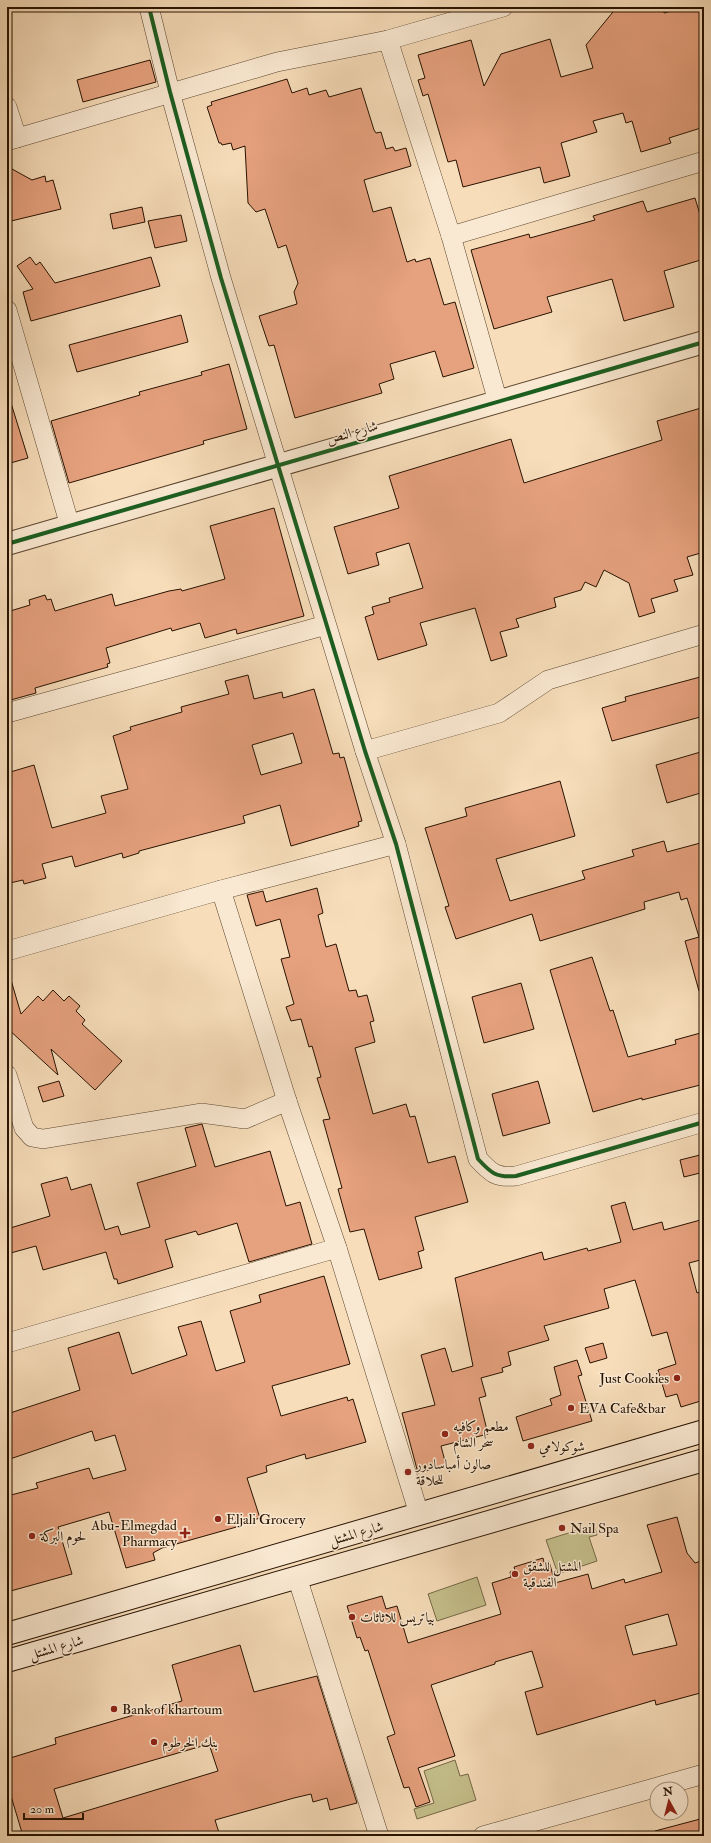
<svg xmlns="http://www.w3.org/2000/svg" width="711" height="1843" font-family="'IM FELL Double Pica',Amiri,serif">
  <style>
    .green { fill: #c4bf8b; stroke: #766846 }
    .building { fill: #e6a17e; stroke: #271200; fill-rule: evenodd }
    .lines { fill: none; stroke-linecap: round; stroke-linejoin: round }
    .minor-casing { stroke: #5b452e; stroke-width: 20 }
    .tertiary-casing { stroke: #5b452e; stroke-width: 24 }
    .secondary-casing { stroke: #271200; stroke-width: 24 }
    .minor { stroke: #fae9d2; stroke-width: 19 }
    .tertiary { stroke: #fae9d2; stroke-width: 22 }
    .secondary { stroke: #fae9d2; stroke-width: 22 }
    .cycleway-casing { stroke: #fae9d2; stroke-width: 6 }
    .cycleway { stroke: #1b5e20; stroke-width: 4 }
    .poi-dot { fill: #8f2418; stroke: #fae9d2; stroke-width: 1.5 }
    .labels { text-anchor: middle; stroke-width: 3; stroke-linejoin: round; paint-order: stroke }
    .street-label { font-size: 14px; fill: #271200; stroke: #fae9d2 }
    .poi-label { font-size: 14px; fill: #271200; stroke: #fae9d2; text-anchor: start }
  </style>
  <rect width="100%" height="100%" fill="#f7ddba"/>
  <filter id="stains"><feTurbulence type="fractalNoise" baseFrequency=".005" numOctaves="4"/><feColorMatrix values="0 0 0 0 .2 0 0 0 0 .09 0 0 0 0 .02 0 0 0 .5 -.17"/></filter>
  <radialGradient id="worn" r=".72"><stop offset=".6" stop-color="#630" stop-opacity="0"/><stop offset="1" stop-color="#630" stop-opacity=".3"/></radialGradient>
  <g class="green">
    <path d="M 594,1525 L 597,1535 L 589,1537 L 597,1561 L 558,1574 L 546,1540 Z"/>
    <path d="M 477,1577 L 486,1605 L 437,1621 L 428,1594 Z"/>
    <path d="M 455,1760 L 460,1776 L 468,1774 L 476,1800 L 417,1819 L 414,1809 L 434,1803 L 424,1771 Z"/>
  </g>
  <g class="building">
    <path d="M 617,7 L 663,7 L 664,13 L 686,7 L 704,7 L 704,127 L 669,138 L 671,143 L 641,152 L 632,121 L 626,123 L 623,113 L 593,121 L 597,132 L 561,143 L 570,176 L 544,183 L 540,167 L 463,187 L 456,160 L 448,162 L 428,94 L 423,96 L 418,80 L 425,78 L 418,55 L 471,40 L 484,86 L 501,54 L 550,39 L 561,77 L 593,68 L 586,45 Z"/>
    <path d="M 150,60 L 156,82 L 83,102 L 77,80 Z"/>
    <path d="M 287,79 L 292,93 L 307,88 L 309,95 L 326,90 L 329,97 L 361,88 L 374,130 L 376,133 L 381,132 L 386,149 L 393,147 L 395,151 L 406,148 L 411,166 L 364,180 L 373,212 L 391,207 L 407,262 L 415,259 L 416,262 L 430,258 L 444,305 L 455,302 L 474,368 L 443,377 L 435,351 L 390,364 L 394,379 L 379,384 L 382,393 L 295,418 L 274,345 L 269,346 L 259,316 L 297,304 L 294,292 L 298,283 L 286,245 L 278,248 L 265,209 L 256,212 L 248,203 L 245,146 L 233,150 L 231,143 L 222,145 L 221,143 L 219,143 L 207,107 L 212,105 L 211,102 Z"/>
    <path d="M 12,169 L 32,180 L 45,176 L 46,182 L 53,180 L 61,209 L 7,222 L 7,177 Z"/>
    <path d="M 695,198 L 704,228 L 704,259 L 664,271 L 674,307 L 624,321 L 612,279 L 547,297 L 552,312 L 494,329 L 471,250 L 529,234 L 530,238 L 595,220 L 593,216 L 643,201 L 647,212 Z"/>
    <path d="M 142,207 L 145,222 L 113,229 L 110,214 Z"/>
    <path d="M 181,215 L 187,241 L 155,248 L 148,221 Z"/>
    <path d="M 30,257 L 36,265 L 40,262 L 55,283 L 151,257 L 160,286 L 31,321 L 23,292 L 33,289 L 17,266 Z"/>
    <path d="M 181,315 L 188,342 L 77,372 L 69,345 Z"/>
    <path d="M 229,364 L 247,429 L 203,441 L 204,444 L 69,483 L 51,421 L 140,395 L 139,392 L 202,375 L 201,372 Z"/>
    <path d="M 11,403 L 28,458 L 7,464 L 7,404 Z"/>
    <path d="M 701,408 L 704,419 L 704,552 L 687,557 L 693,575 L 674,580 L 678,591 L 651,599 L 655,612 L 639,617 L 629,583 L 604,570 L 596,587 L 585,582 L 581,590 L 554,598 L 556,607 L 516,619 L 519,627 L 500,632 L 507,656 L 491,661 L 475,608 L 420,623 L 427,645 L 378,660 L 365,617 L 374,614 L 372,607 L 390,602 L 389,598 L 423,588 L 409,543 L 376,553 L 379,565 L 348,574 L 334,527 L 399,508 L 389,476 L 511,439 L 524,483 L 662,440 L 657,421 Z"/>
    <path d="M 274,508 L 304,616 L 237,634 L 236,629 L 205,638 L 200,623 L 172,631 L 171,628 L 106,648 L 110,663 L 107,664 L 108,667 L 35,688 L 36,693 L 7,701 L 7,612 L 30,605 L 29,600 L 45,595 L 47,600 L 51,599 L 55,611 L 112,594 L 115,606 L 169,591 L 181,589 L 182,591 L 225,579 L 210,526 Z"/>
    <path d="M 248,675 L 254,699 L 282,692 L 283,698 L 314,689 L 333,754 L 339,753 L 340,758 L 344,757 L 362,821 L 358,822 L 359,826 L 291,846 L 280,805 L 243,816 L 245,823 L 139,851 L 139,853 L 123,858 L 122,853 L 75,867 L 72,856 L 42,864 L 46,878 L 24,884 L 23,880 L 10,883 L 7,873 L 7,773 L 34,765 L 52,828 L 106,813 L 101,796 L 128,789 L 113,736 L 131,730 L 130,727 L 182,712 L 181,707 L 229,694 L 225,681 ZM 293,733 L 302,763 L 261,775 L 252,745 Z"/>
    <path d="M 704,676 L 704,716 L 612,741 L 602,708 L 626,701 L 625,697 Z"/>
    <path d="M 704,751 L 704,792 L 667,803 L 656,765 Z"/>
    <path d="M 560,781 L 575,836 L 496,859 L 510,901 L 585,879 L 582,871 L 634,856 L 632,850 L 664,841 L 667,852 L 704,842 L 704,991 L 699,991 L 685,941 L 699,937 L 687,898 L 681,900 L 679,892 L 644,902 L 645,909 L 540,941 L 532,914 L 456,939 L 445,907 L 449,906 L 425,828 L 467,816 L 465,808 Z"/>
    <path d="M 317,888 L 323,913 L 318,915 L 326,947 L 336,944 L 349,991 L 356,990 L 358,997 L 367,995 L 374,1021 L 370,1022 L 375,1042 L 355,1048 L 373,1114 L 406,1104 L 410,1117 L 415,1116 L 428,1163 L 455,1156 L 468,1202 L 415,1217 L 424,1250 L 418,1252 L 422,1268 L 379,1280 L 364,1229 L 350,1232 L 338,1189 L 342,1188 L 323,1120 L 330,1119 L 317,1078 L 321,1077 L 312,1046 L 309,1047 L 301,1019 L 291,1021 L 286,1007 L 294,1004 L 281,959 L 290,957 L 280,919 L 256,926 L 247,895 L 263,891 L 266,902 Z"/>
    <path d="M 592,957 L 610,1011 L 613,1010 L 628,1057 L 676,1044 L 675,1040 L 704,1032 L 704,1084 L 642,1100 L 642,1098 L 593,1112 L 550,970 Z"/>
    <path d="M 11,980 L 21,1014 L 38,996 L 43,1001 L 53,990 L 64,1001 L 69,996 L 80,1006 L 76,1011 L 85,1020 L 82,1024 L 122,1061 L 95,1090 L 51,1049 L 58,1075 L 7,1028 L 7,981 Z"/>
    <path d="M 521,983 L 534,1029 L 484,1043 L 472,997 Z"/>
    <path d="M 59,1081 L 64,1096 L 43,1102 L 38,1087 Z"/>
    <path d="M 538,1081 L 550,1123 L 503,1136 L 492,1094 Z"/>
    <path d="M 202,1124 L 215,1167 L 270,1151 L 286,1206 L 300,1202 L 312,1244 L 249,1262 L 237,1223 L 198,1235 L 196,1231 L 165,1240 L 173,1267 L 118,1284 L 117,1279 L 114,1279 L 106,1252 L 43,1270 L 36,1246 L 7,1254 L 7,1229 L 50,1216 L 41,1184 L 67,1177 L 71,1190 L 91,1184 L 105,1230 L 118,1226 L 121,1235 L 150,1227 L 137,1183 L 196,1166 L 185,1128 Z"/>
    <path d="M 704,1154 L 704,1172 L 684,1177 L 680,1160 Z"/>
    <path d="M 625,1202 L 633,1230 L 662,1222 L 664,1230 L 704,1219 L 704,1259 L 689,1263 L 697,1293 L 699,1292 L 704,1309 L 704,1400 L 681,1407 L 677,1394 L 666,1397 L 658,1370 L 676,1364 L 667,1332 L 652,1336 L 635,1280 L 604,1289 L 609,1308 L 544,1326 L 549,1340 L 508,1352 L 511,1365 L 502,1368 L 503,1372 L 481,1378 L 486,1396 L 479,1398 L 488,1434 L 441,1446 L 446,1465 L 418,1473 L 402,1413 L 435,1405 L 421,1355 L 445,1348 L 452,1372 L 473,1366 L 455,1278 L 542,1252 L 544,1260 L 587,1248 L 588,1251 L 621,1242 L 611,1206 Z"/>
    <path d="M 324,1276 L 350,1364 L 272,1386 L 281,1416 L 347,1397 L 348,1401 L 353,1399 L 366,1442 L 306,1459 L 305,1454 L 266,1466 L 267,1472 L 247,1478 L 260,1518 L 240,1524 L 240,1526 L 162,1548 L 153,1553 L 155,1560 L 126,1568 L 109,1512 L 58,1527 L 72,1574 L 7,1592 L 7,1496 L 38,1488 L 36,1483 L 89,1468 L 93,1479 L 126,1470 L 115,1435 L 95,1441 L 92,1431 L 7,1460 L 7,1414 L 80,1390 L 68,1348 L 119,1332 L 132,1374 L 187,1355 L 178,1327 L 201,1321 L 216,1371 L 245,1362 L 230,1311 L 261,1302 L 259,1295 Z"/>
    <path d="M 603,1343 L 607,1358 L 590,1363 L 585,1348 Z"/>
    <path d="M 577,1360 L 582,1375 L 578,1376 L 592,1421 L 523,1441 L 516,1417 L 552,1405 L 550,1399 L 561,1395 L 554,1367 Z"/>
    <path d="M 677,1517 L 687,1553 L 695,1563 L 704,1560 L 704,1692 L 656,1705 L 655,1700 L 537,1735 L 525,1692 L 543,1687 L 532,1651 L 495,1662 L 495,1664 L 431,1685 L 455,1756 L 418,1768 L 430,1802 L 416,1807 L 409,1787 L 404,1788 L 387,1737 L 395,1734 L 368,1650 L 365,1651 L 360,1637 L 357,1638 L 347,1606 L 382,1596 L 386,1609 L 397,1606 L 408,1643 L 501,1614 L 492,1583 L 511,1577 L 510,1572 L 515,1570 L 514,1567 L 543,1558 L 544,1562 L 549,1561 L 555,1583 L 588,1574 L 592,1589 L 624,1579 L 625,1583 L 662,1572 L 647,1525 ZM 668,1614 L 677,1645 L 633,1655 L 625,1626 Z"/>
    <path d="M 240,1645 L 254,1692 L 317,1676 L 357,1803 L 330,1810 L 327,1798 L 313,1802 L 311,1794 L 294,1798 L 215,1820 L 220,1836 L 23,1836 L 11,1796 L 7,1797 L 7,1759 L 56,1744 L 55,1738 L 182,1701 L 172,1665 ZM 209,1744 L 218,1771 L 63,1818 L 54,1789 Z"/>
    <path d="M 704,1818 L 704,1836 L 656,1836 L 655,1831 Z"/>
  </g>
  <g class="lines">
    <defs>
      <g id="minor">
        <path d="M 149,7 L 170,92 L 221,278 L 365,751 L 396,844 L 478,1159 C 491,1173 496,1178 516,1176 L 704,1122"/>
        <path d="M 388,40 L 451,236 L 498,402"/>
        <path d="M 7,107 L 17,138"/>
        <path d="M 7,141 L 277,62 L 388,40 L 503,7"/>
        <path d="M 451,236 L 704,161"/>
        <path d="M 7,310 L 70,526"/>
        <path d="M 7,713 L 326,625"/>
        <path d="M 365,751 L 499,713 L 548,680 L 704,634"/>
        <path d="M 221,890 L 287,1101 L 337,1248 L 419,1514"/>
        <path d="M 7,951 L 221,890 L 396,844"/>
        <path d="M 7,1075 L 24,1128 L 32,1137 L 43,1139 L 201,1113 L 245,1119 L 287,1101"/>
        <path d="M 7,1343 L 337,1248"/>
        <path d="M 297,1577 L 379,1836"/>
        <path d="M 483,1836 L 704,1774"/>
      </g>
      <path id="tertiary" d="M 7,544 L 704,342"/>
      <g id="secondary">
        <path d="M 7,1634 L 704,1431"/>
        <path d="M 7,1661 L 704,1460"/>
      </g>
    </defs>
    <use href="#minor" class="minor-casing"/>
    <use href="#tertiary" class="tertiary-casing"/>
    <use href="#secondary" class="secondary-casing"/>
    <use href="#minor" class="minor"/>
    <use href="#tertiary" class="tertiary"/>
    <use href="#secondary" class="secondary"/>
    <defs>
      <g id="cycleway">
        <path d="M 149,7 L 170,92 L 221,278 L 365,751 L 396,844 L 478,1159 C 491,1173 496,1178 516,1176 L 704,1122"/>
        <path d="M 7,544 L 704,342"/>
      </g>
    </defs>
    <use href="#cycleway" class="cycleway-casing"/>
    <use href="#cycleway" class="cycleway"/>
  </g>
  <g class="poi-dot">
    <circle cx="677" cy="1378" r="4"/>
    <circle cx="571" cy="1408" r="4"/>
    <circle cx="445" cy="1434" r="4"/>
    <circle cx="531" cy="1446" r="4"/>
    <circle cx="408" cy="1472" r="4"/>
    <circle cx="218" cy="1519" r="4"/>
    <circle cx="562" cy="1528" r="4"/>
    <path d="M183 1527h4v4h4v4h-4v4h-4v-4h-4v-4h4z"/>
    <circle cx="32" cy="1536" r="4"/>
    <circle cx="515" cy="1574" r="4"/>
    <circle cx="352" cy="1617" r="4"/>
    <circle cx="114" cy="1709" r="4"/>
    <circle cx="154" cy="1742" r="4"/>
  </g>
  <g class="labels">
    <g class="street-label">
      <text transform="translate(352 432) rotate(-16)" y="5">شارع النص</text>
      <text transform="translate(356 1533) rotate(-16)" y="5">شارع المشتل</text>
      <text transform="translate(56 1647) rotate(-16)" y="5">شارع المشتل</text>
    </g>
    <g class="poi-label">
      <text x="669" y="1383" text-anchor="end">Just Cookies</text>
      <text x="579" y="1413">EVA Cafe&amp;bar</text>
      <text x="453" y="1431">مطعم وكافيه<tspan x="453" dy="16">سحر الشام</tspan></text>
      <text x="539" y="1451">شوكولامي</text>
      <text x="416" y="1469">صالون أمباسادور<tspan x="416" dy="16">للحلاقة</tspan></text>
      <text x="226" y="1524">Eljali Grocery</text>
      <text x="177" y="1530" text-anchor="end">Abu-Elmegdad<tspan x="177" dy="16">Pharmacy</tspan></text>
      <text x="570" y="1533">Nail Spa</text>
      <text x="40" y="1541">لحوم البركة</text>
      <text x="523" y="1571">المشتل للشقق<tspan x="523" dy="16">الفندقية</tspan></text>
      <text x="360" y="1622">بياتريس للاثاثات</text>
      <text x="122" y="1714">Bank of khartoum</text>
      <text x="162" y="1747">بنك الخرطوم</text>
    </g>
  </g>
  <rect width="711" height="1843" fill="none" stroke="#f7ddba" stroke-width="24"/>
  <rect x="8" y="8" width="695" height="1827" fill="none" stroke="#271200" stroke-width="2"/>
  <rect x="12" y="12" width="687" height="1819" fill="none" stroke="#271200"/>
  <g transform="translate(669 1801) rotate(353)"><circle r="19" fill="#fae9d2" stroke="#a6937e"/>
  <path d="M0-3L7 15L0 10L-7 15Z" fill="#8f2418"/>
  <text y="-6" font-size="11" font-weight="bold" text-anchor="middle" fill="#271200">N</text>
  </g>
  <path d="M24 1813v6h59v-6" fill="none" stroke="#271200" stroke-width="2"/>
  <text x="30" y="1813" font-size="12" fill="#271200" stroke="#fae9d2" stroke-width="3" paint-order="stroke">20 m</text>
  <rect width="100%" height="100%" filter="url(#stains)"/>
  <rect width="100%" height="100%" fill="url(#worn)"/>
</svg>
